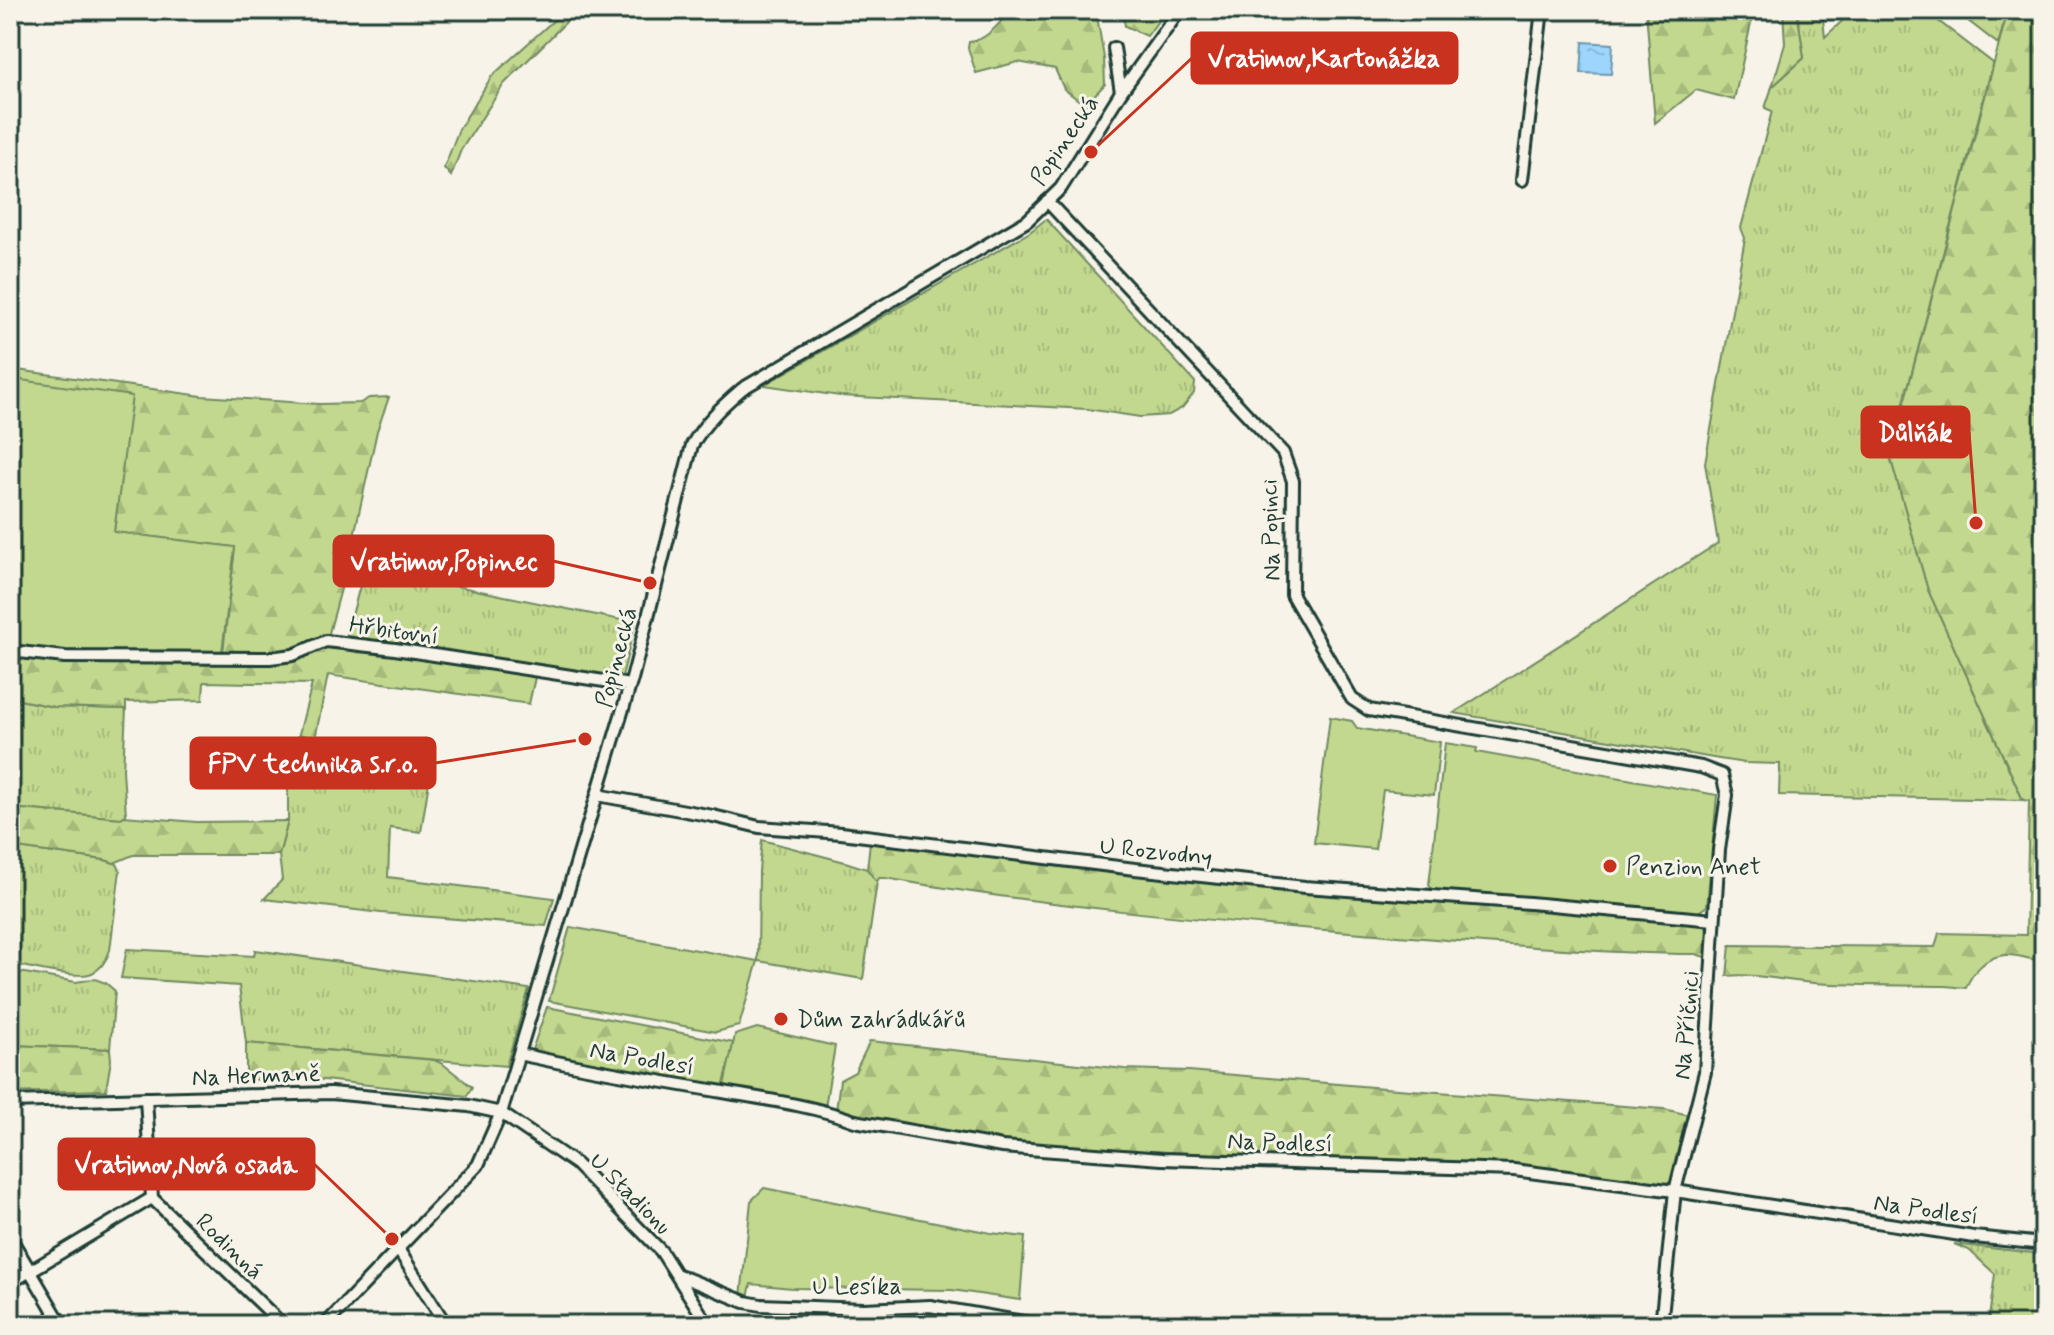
<svg xmlns="http://www.w3.org/2000/svg" width="2054" height="1335" font-family="Mynerve,sans-serif">
  <style>
    .grass { fill: url(#grass-tufts); stroke: #708a61; stroke-width: 2 }
    .forest { fill: url(#forest-firs); stroke: #708a61; stroke-width: 2 }
    .green { fill: #c2d88e; stroke: #708a61; stroke-width: 2 }
    .water { fill: url(#water-ripples); stroke: #6b98ad; stroke-width: 2 }
    .lines { fill: none; stroke-linecap: round; stroke-linejoin: round }
    .street-casing { stroke: #1f3d34; stroke-width: 16 }
    .street { stroke: #f7f3e8; stroke-width: 10 }
    .poi-dot { fill: #c8321e; stroke: #f7f3e8; stroke-width: 3 }
    .labels { text-anchor: middle; stroke-width: 6; stroke-linejoin: round; paint-order: stroke }
    .street-label { font-size: 24px; fill: #1f3d34; stroke: #f7f3e8 }
    .poi-label { font-size: 24px; fill: #1f3d34; stroke: #f7f3e8; text-anchor: start }
    .leader { fill: none; stroke: #c8321e; stroke-width: 3 }
    .callout-dot { fill: #c8321e; stroke: #f7f3e8; stroke-width: 3 }
    .callout { fill: #c8321e; stroke: #c8321e; stroke-width: 3 }
    .callout-label { font-size: 26px; text-anchor: middle; font-weight: bold; fill: #fff }
  </style>
  <defs>
    <pattern id="grass-tufts" width="24" height="20" patternUnits="userSpaceOnUse" patternTransform="scale(2)"><rect width="24" height="20" fill="#c2d88e"/><path d="M3 7l-1-3M5 7V3M7 7l1-3M15 17l-1-3M17 17v-4M19 17l1-3" fill="none" stroke="#a6ba7b"/></pattern>
    <pattern id="forest-firs" width="22" height="20" patternUnits="userSpaceOnUse" patternTransform="scale(2)"><rect width="22" height="20" fill="#c2d88e"/><path d="M5 1l3.5 6h-7zM16 11l3.5 6h-7z" fill="#a6ba7b"/></pattern>
    <pattern id="water-ripples" width="26" height="14" patternUnits="userSpaceOnUse" patternTransform="scale(2)"><rect width="26" height="14" fill="#9ed5fd"/><path d="M2 4q2-2 4 0t4 0M15 11q2-2 4 0t4 0" fill="none" stroke="#88b8d9"/></pattern>
  </defs>
  <rect width="100%" height="100%" fill="#f7f3e8"/>
  <filter id="ink" filterUnits="userSpaceOnUse"><feTurbulence type="fractalNoise" baseFrequency=".0125" numOctaves="2"/><feDisplacementMap in="SourceGraphic" scale="16" xChannelSelector="R" yChannelSelector="G"/><feConvolveMatrix kernelMatrix="1 2 1 2 8 2 1 2 1" color-interpolation-filters="sRGB"/></filter>
  <g filter="url(#ink)">
    <g class="grass">
      <path d="M 1797,10 L 1822,10 L 1825,37 L 1854,10 L 1924,10 L 1993,63 L 1890,456 L 1928,590 L 2023,800 L 1779,795 L 1780,764 L 1745,763 L 1719,759 L 1454,713 L 1718,543 L 1705,463 L 1745,238 L 1741,228 L 1772,111 L 1765,108 L 1772,87 L 1804,58 Z"/>
      <path d="M 1954,10 L 2008,10 L 1998,44 Z"/>
      <path d="M 1046,219 L 1195,382 L 1194,393 L 1182,408 L 1169,415 L 1140,417 L 1087,409 L 840,396 L 764,385 L 1030,232 Z"/>
      <path d="M 365,567 L 635,623 L 622,677 L 346,638 Z"/>
      <path d="M 10,698 L 54,707 L 126,709 L 123,770 L 126,815 L 121,818 L 10,808 Z"/>
      <path d="M 299,734 L 315,739 L 433,756 L 421,832 L 390,828 L 388,877 L 554,898 L 546,926 L 381,913 L 264,899 L 282,880 L 279,855 L 288,821 L 288,775 Z"/>
      <path d="M 762,840 L 845,862 L 867,869 L 877,882 L 863,979 L 758,961 L 759,871 Z"/>
      <path d="M 10,847 L 105,860 L 117,864 L 120,870 L 110,950 C 107,960 100,971 89,974 C 74,978 26,967 10,963 Z"/>
      <path d="M 127,949 L 254,956 L 255,950 L 529,989 L 506,1066 L 246,1043 L 239,986 L 121,978 Z"/>
      <path d="M 19,972 L 76,982 L 95,979 L 106,983 L 115,991 L 110,1049 L 10,1045 L 10,1022 Z"/>
      <path d="M 1954,1244 L 2044,1254 L 2044,1325 L 1988,1325 L 1995,1274 L 1969,1250 Z"/>
    </g>
    <g class="forest">
      <path d="M 565,10 L 578,10 L 504,84 L 461,150 L 451,176 L 444,168 L 459,129 L 492,76 Z"/>
      <path d="M 1011,10 L 1096,10 L 1104,58 L 1105,84 L 1085,105 L 1064,89 L 1055,69 L 1018,62 L 976,73 L 968,48 L 969,42 C 988,40 999,23 1011,10 Z"/>
      <path d="M 1122,10 L 1166,10 L 1147,36 L 1125,26 Z"/>
      <path d="M 1646,10 L 1754,10 L 1734,100 L 1696,90 L 1655,123 Z"/>
      <path d="M 1783,10 L 1797,10 L 1804,58 L 1772,87 L 1785,44 Z"/>
      <path d="M 2008,10 L 2044,10 L 2044,962 C 2032,960 2017,954 2005,955 C 1987,956 1972,972 1966,988 L 1945,986 C 1902,985 1858,986 1814,983 C 1786,981 1754,973 1727,976 L 1730,945 L 1935,947 L 1939,933 L 2026,935 L 2029,801 L 2023,800 L 1928,590 L 1890,456 Z"/>
      <path d="M 10,369 L 202,396 L 319,404 L 360,403 L 369,398 L 389,397 L 377,431 L 348,563 L 328,637 L 536,673 L 529,704 L 328,675 L 315,739 L 299,734 L 312,684 L 204,682 L 203,700 L 126,702 L 126,709 L 54,707 L 10,698 L 10,657 L 65,664 L 222,661 L 235,547 L 114,532 L 131,396 L 10,380 Z"/>
      <path d="M 10,808 L 121,818 L 124,816 L 196,822 L 288,821 L 279,855 L 133,855 L 114,863 L 105,860 L 10,847 Z"/>
      <path d="M 870,842 L 1134,874 L 1306,891 L 1435,901 L 1706,925 L 1710,955 L 1707,958 L 1696,954 C 1584,953 1473,942 1362,933 C 1203,920 1042,906 885,878 L 879,878 L 877,882 L 867,869 Z"/>
      <path d="M 547,1007 L 734,1043 L 723,1090 L 583,1063 L 532,1050 Z"/>
      <path d="M 870,1041 L 1124,1069 L 1189,1071 L 1384,1088 L 1664,1109 L 1689,1115 L 1672,1184 L 1518,1168 L 1103,1149 L 1009,1141 L 854,1116 L 836,1111 L 840,1080 L 855,1072 Z"/>
      <path d="M 246,1043 L 434,1060 L 443,1064 L 472,1087 L 467,1096 L 306,1078 L 246,1080 Z"/>
      <path d="M 10,1045 L 110,1049 L 111,1060 L 106,1090 L 10,1093 Z"/>
    </g>
    <g class="green">
      <path d="M 14,379 L 132,396 L 114,532 L 235,547 L 222,652 L 65,654 L 10,647 L 10,416 Z"/>
      <path d="M 1330,717 L 1352,721 L 1357,728 L 1440,742 L 1434,795 L 1383,790 L 1375,849 L 1314,843 Z"/>
      <path d="M 1445,743 L 1477,748 L 1476,752 L 1717,795 L 1707,906 L 1697,913 L 1434,892 L 1429,885 Z"/>
      <path d="M 570,927 L 758,961 L 739,1026 L 716,1032 L 549,1001 Z"/>
      <path d="M 757,1028 L 835,1046 L 825,1107 L 723,1090 L 735,1035 Z"/>
      <path d="M 764,1188 L 991,1233 L 1025,1237 L 1020,1300 L 952,1290 L 792,1288 L 751,1284 L 748,1298 L 741,1297 L 751,1201 Z"/>
    </g>
    <path class="water" d="M 1583,42 L 1613,44 L 1611,74 L 1581,73 Z"/>
    <g class="lines">
      <defs>
        <g id="street">
          <path d="M 1114,48 L 1121,92"/>
          <path d="M 1522,180 L 1542,10"/>
          <path d="M 1047,201 L 1283,453 L 1293,481 L 1292,595 L 1352,699 L 1369,710 L 1701,767 L 1722,775 L 1727,795 L 1719,850 L 1705,1072 L 1675,1191 L 1661,1325"/>
          <path d="M 10,651 L 65,657 L 270,658 L 293,655 L 326,641 L 395,649 L 630,685"/>
          <path d="M 597,795 L 713,816 L 759,827 L 841,833 L 1135,869 L 1305,887 L 1530,903 L 1714,920"/>
          <path d="M 519,1054 C 585,1069 651,1080 717,1091 C 763,1099 811,1105 855,1121 L 1002,1147 L 1162,1159 L 1514,1170 L 1675,1191 L 1974,1237 L 2044,1244"/>
          <path d="M 146,1098 L 152,1198 L 283,1325"/>
          <path d="M 10,1102 L 331,1093 L 469,1106 L 501,1113 L 576,1164 L 661,1251 L 708,1325"/>
          <path d="M 10,1237 L 62,1325"/>
          <path d="M 398,1249 L 446,1325"/>
          <path d="M 678,1275 L 745,1302 L 761,1305 L 864,1309 L 930,1306 L 1041,1325"/>
          <path d="M 10,1283 L 152,1198"/>
          <path d="M 325,1325 L 478,1165 L 501,1113 L 632,679 L 692,445 C 706,421 721,407 742,389 L 1027,221 L 1061,188 L 1121,92 L 1180,10"/>
        </g>
      </defs>
      <use href="#street" class="street-casing"/>
      <use href="#street" class="street"/>
    </g>
  </g>
  <g class="poi-dot">
    <circle cx="1610" cy="866" r="8"/>
    <circle cx="781" cy="1019" r="8"/>
  </g>
  <g class="labels">
    <g class="street-label">
      <text transform="translate(1064 140) rotate(-56)" y="8">Popinecká</text>
      <text transform="translate(1270 530) rotate(-92)" y="8">Na Popinci</text>
      <text transform="translate(394 630) rotate(8)" y="8">Hřbitovní</text>
      <text transform="translate(616 657) rotate(-75)" y="8">Popinecká</text>
      <text transform="translate(1156 851) rotate(6)" y="8">U Rozvodny</text>
      <text transform="translate(1686 1025) rotate(-85)" y="8">Na Příčnici</text>
      <text transform="translate(642 1058) rotate(10)" y="8">Na Podlesí</text>
      <text transform="translate(256 1075) rotate(-2)" y="8">Na Hermaně</text>
      <text transform="translate(1280 1142) rotate(2)" y="8">Na Podlesí</text>
      <text transform="translate(631 1193) rotate(45)" y="8">U Stadionu</text>
      <text transform="translate(1926 1209) rotate(8)" y="8">Na Podlesí</text>
      <text transform="translate(230 1246) rotate(44)" y="8">Rodinná</text>
      <text x="857" y="1294">U Lesíka</text>
    </g>
    <g class="poi-label">
      <text x="1626" y="874">Penzion Anet</text>
      <text x="797" y="1027">Dům zahrádkářů</text>
    </g>
  </g>
  <path class="leader" d="M1091 152L1192 58M1976 523L1969 432M650 583L553 561M585 739L435 763M392 1239L314 1164"/>
  <g class="callout-dot">
    <circle cx="1091" cy="152" r="8"/>
    <circle cx="1976" cy="523" r="8"/>
    <circle cx="650" cy="583" r="8"/>
    <circle cx="585" cy="739" r="8"/>
    <circle cx="392" cy="1239" r="8"/>
  </g>
  <g class="callout">
    <rect x="1192" y="33" width="265" height="50" rx="8"/>
    <rect x="1862" y="407" width="107" height="50" rx="8"/>
    <rect x="334" y="536" width="219" height="50" rx="8"/>
    <rect x="191" y="738" width="244" height="50" rx="8"/>
    <rect x="59" y="1139" width="255" height="50" rx="8"/>
  </g>
  <g class="callout-label">
    <text x="1324" y="67">Vratimov,Kartonážka</text>
    <text x="1915" y="441">Důlňák</text>
    <text x="444" y="570">Vratimov,Popinec</text>
    <text x="313" y="772">FPV technika s.r.o.</text>
    <text x="186" y="1173">Vratimov,Nová osada</text>
  </g>
  <rect width="2054" height="1335" fill="none" stroke="#f7f3e8" stroke-width="40"/>
  <rect x="20" y="20" width="2014" height="1295" fill="none" stroke="#1f3d34" stroke-width="3" filter="url(#ink)"/>
</svg>
